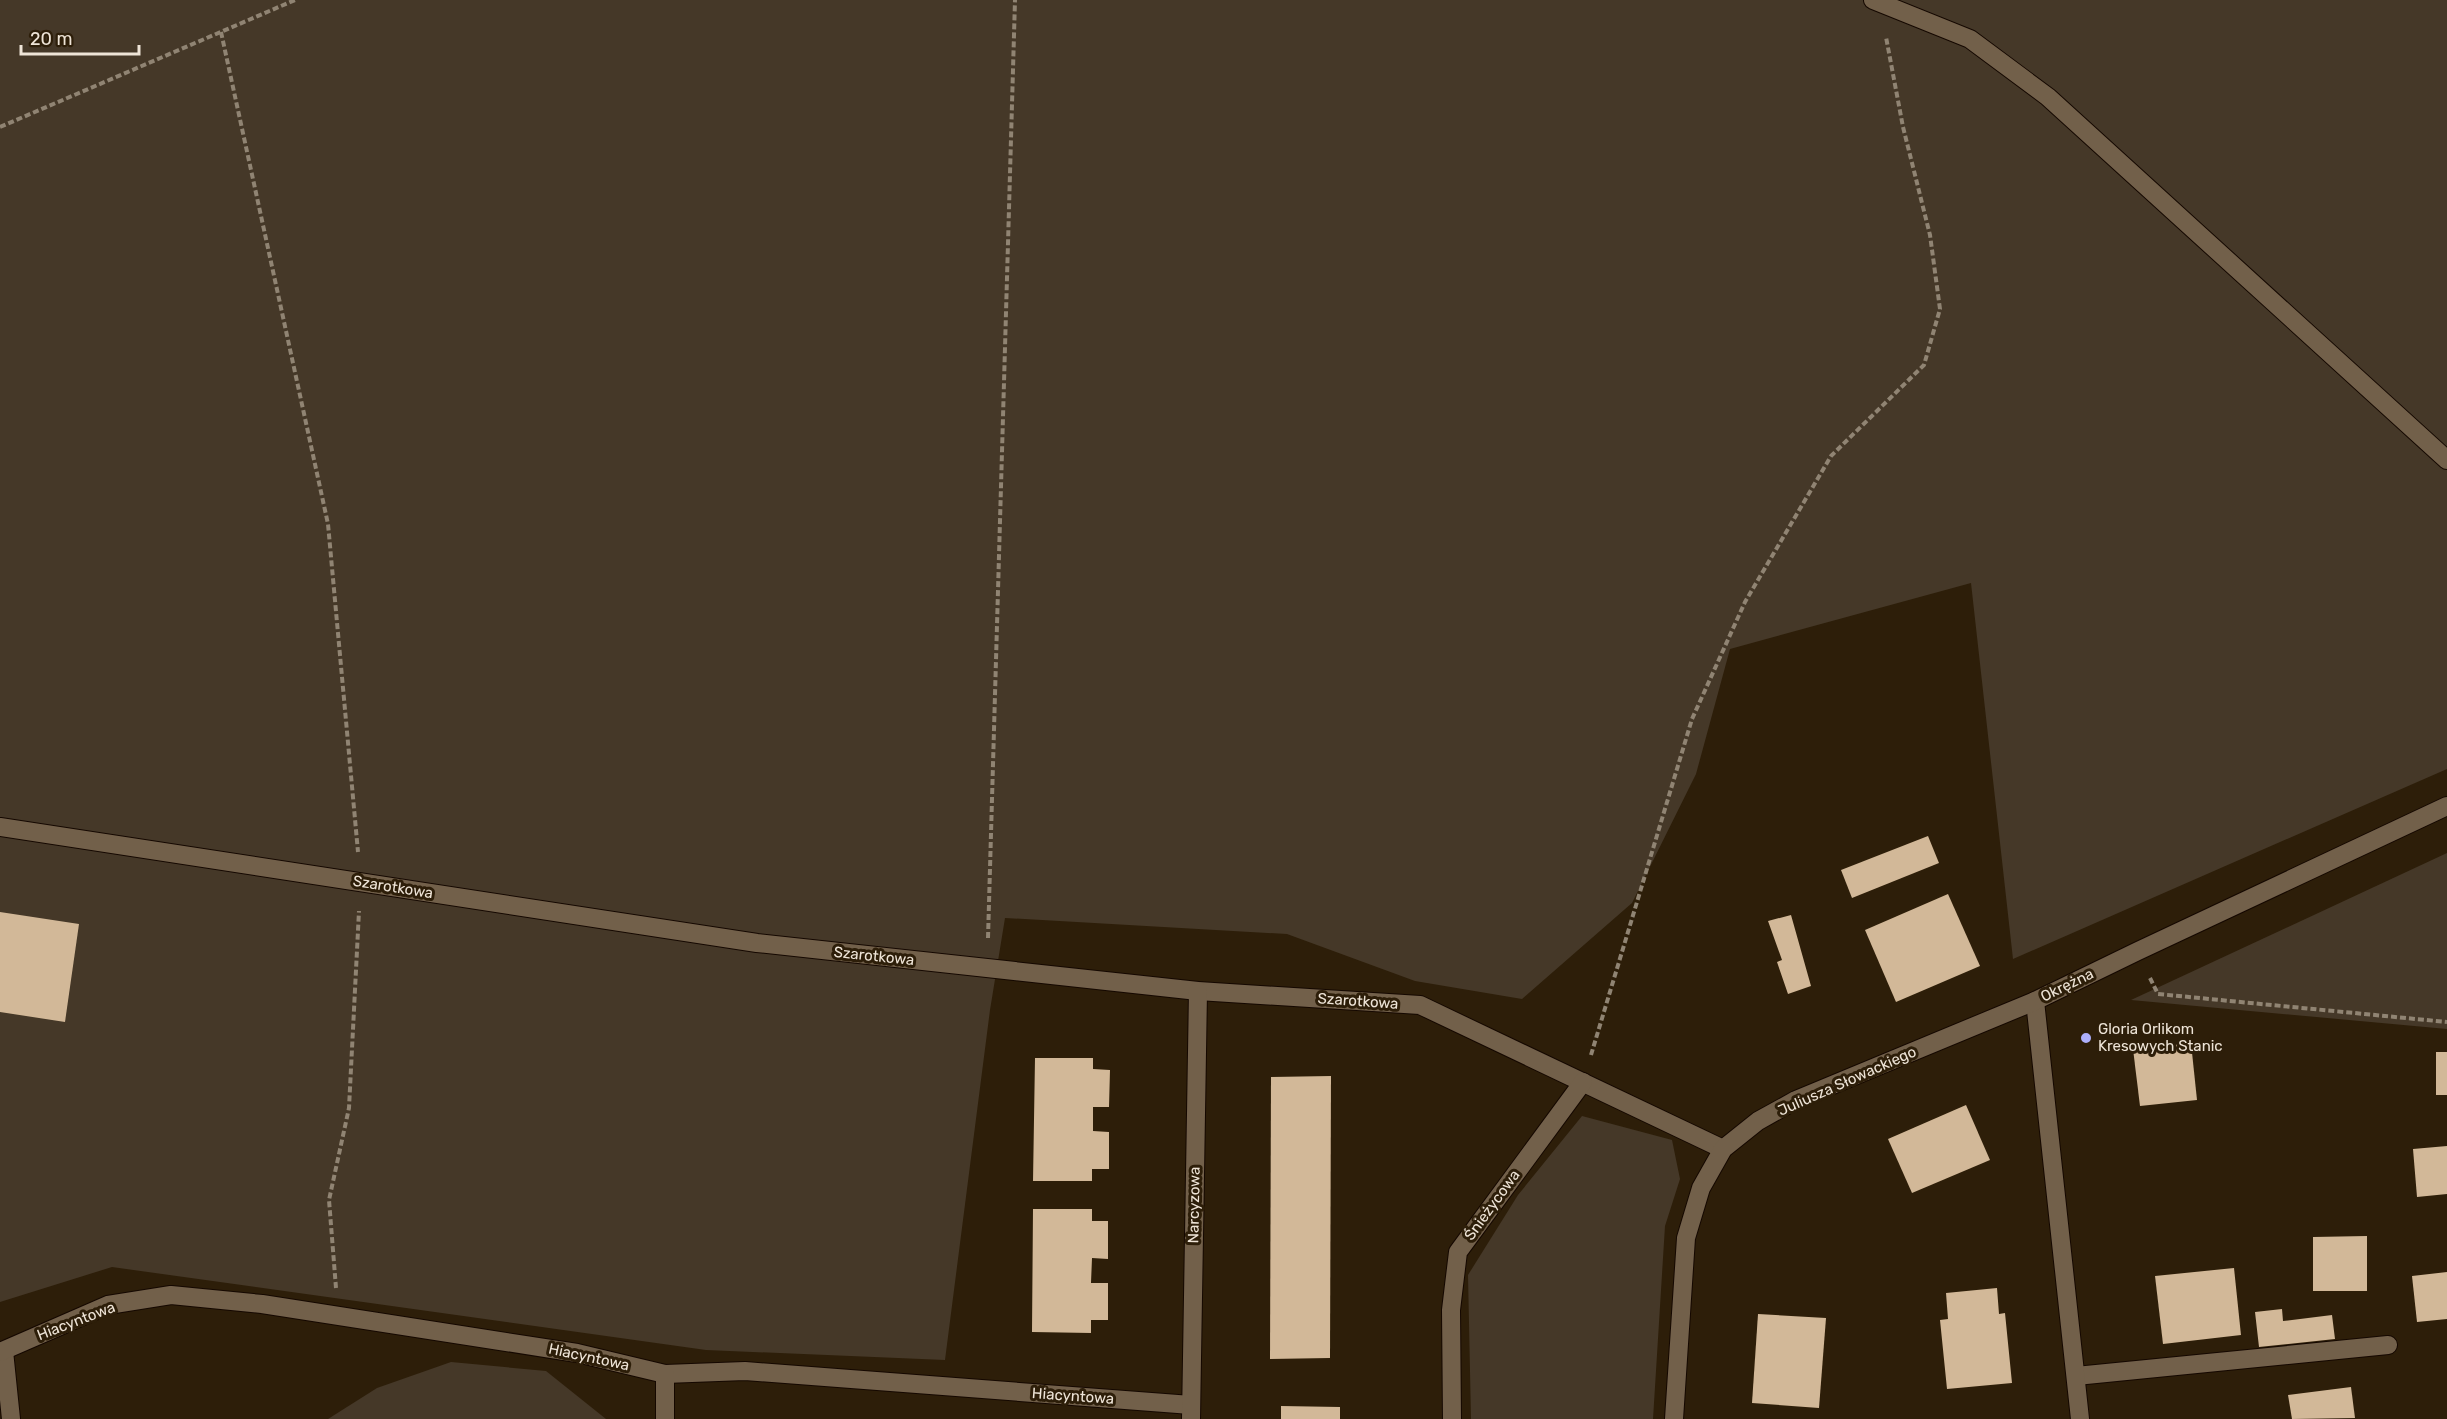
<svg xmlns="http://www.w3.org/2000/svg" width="2447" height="1419" font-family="Rubik,sans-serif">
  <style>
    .green { fill: #453828 }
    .building { fill: #d2b898 }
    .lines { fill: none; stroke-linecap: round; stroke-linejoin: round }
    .lane-casing { stroke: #150800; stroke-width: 20 }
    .street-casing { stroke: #150800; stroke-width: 20 }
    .path { stroke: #908473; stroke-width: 4; stroke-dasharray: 6 3; stroke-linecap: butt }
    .lane { stroke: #72604a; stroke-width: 18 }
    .street { stroke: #72604a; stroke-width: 18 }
    .poi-dot { fill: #adaffb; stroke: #2d1e09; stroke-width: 2 }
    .labels { text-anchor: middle; stroke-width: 6; stroke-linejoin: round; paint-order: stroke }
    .street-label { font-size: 15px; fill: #eee4d7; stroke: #2d1e09 }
    .poi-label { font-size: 15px; fill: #eee4d7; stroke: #2d1e09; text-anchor: start }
  </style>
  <rect width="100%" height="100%" fill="#2d1e09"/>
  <g class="green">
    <path d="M 0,0 L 2447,0 L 2447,769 L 2013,959 L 1971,583 L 1730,649 L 1696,774 L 1632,903 L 1522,999 L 1415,981 L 1287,934 L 1005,918 L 990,1010 L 945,1360 L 706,1350 L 112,1267 L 0,1302 Z"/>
    <path d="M 2447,853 L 2447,1029 L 2131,1000 Z"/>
    <path d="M 1582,1116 L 1672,1140 L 1680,1179 L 1665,1226 L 1653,1419 L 1471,1419 L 1468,1275 L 1518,1195 Z"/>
    <path d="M 451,1362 L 546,1371 L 606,1419 L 328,1419 L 377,1388 Z"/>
  </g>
  <g class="building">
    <path d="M 1928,836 L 1939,863 L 1852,898 L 1841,870 Z"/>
    <path d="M 1948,894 L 1980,966 L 1896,1002 L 1865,930 Z"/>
    <path d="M 0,912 L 79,924 L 65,1022 L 0,1012 Z"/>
    <path d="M 1791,915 L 1811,986 L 1788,994 L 1777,962 L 1782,960 L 1768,921 Z"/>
    <path d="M 2191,1043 L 2197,1100 L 2140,1106 L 2133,1049 Z"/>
    <rect x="2436" y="1052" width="11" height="43"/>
    <path d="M 1035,1058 L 1093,1058 L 1093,1069 L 1110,1070 L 1109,1107 L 1093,1107 L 1093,1131 L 1109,1132 L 1109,1169 L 1092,1169 L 1092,1181 L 1033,1181 Z"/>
    <path d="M 1331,1076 L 1330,1358 L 1270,1359 L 1271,1077 Z"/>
    <path d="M 1966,1105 L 1990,1160 L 1912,1193 L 1888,1139 Z"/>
    <path d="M 2447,1146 L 2447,1194 L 2417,1197 L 2413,1149 Z"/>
    <path d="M 1033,1209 L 1092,1209 L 1092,1221 L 1108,1221 L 1108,1259 L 1092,1258 L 1091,1283 L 1108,1283 L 1108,1320 L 1091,1320 L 1091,1333 L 1032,1332 Z"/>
    <path d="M 2367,1236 L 2367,1291 L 2313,1291 L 2313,1237 Z"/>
    <path d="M 2234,1268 L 2241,1335 L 2163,1344 L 2155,1276 Z"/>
    <path d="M 2447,1272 L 2447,1319 L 2417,1322 L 2412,1276 Z"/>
    <path d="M 1997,1288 L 1999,1314 L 2005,1313 L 2012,1383 L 1947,1389 L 1940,1320 L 1948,1319 L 1946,1293 Z"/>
    <path d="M 2282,1309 L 2283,1321 L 2332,1315 L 2335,1339 L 2259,1347 L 2255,1312 Z"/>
    <path d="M 1758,1314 L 1826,1318 L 1819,1408 L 1752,1403 Z"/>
    <path d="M 2351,1387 L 2355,1418 L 2292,1419 L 2288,1395 Z"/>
    <path d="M 1281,1406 L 1340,1407 L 1340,1419 L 1281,1419 Z"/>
  </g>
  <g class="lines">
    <defs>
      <g id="lane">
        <path d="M 4,1351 L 11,1419"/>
        <path d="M 2076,1376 L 2388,1345"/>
      </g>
      <g id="street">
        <path d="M 1873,0 L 1970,39 L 2048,97 L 2447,460"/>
        <path d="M 0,827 L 757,943 L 1198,991 L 1420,1005 L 1723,1149"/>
        <path d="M 2035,1001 L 2080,1419"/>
        <path d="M 0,1352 L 108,1305 L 171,1295 L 262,1304 L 577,1353 L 665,1374 L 745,1371 L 1191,1405"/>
        <path d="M 665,1419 L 665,1374"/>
        <path d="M 1191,1419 L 1198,991"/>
        <path d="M 1452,1419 L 1451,1310 L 1458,1252 L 1583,1082"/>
        <path d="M 1674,1419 L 1686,1238 L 1701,1188 L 1723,1149 L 1758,1121 L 1796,1100 L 2035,1001 L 2138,951 L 2447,806"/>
      </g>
    </defs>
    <use href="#lane" class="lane-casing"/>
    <use href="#street" class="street-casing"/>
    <g class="path">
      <path d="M 221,32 L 328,524 L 358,852"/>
      <path d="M 0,127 L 295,0"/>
      <path d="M 988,938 L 1015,0"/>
      <path d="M 2150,978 L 2158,994 L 2447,1022"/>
      <path d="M 1591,1055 L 1692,719 L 1745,602 L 1831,456 L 1924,365 L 1940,309 L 1930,235 L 1903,127 L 1886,37"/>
      <path d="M 336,1288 L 329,1200 L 349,1108 L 359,911"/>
    </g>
    <use href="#lane" class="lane"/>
    <use href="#street" class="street"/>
  </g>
  <circle class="poi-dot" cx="2086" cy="1038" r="6"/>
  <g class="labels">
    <g class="street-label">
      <text transform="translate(393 887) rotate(9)" y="5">Szarotkowa</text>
      <text transform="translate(874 956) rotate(6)" y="5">Szarotkowa</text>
      <text transform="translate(2067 985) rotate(-26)" y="5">Okrężna</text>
      <text transform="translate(1358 1001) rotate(4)" y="5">Szarotkowa</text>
      <text transform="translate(1847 1081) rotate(-24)" y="5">Juliusza Słowackiego</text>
      <text transform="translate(1194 1205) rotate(-89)" y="5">Narcyzowa</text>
      <text transform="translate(1492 1205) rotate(-54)" y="5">Śnieżycowa</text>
      <text transform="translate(76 1321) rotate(-21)" y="5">Hiacyntowa</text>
      <text transform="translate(589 1357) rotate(12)" y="5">Hiacyntowa</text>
      <text transform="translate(1073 1396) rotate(4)" y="5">Hiacyntowa</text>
    </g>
    <g class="poi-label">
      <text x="2098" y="1034">Gloria Orlikom<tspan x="2098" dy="17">Kresowych Stanic</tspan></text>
    </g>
  </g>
  <path d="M21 45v9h118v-9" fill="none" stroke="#eee4d7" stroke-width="3"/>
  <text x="30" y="45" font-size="18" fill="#eee4d7" stroke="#2d1e09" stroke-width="4.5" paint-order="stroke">20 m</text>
</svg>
